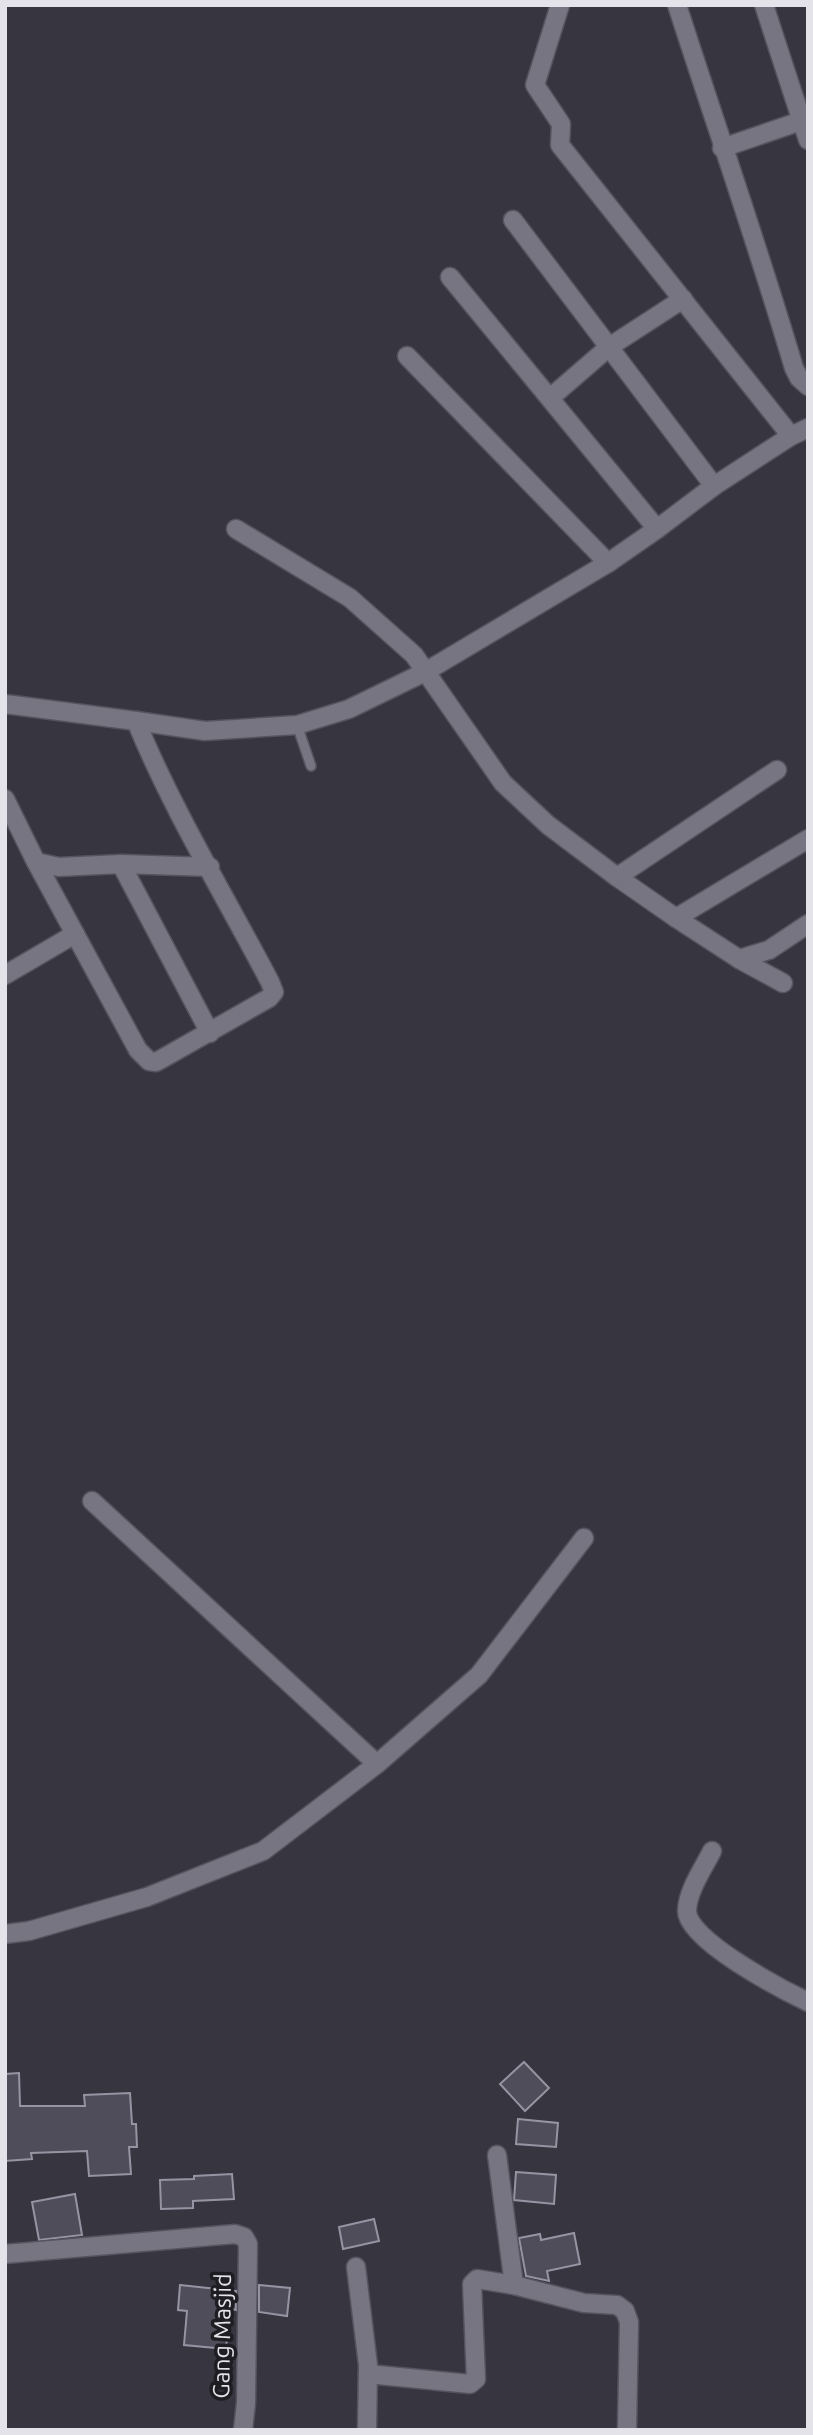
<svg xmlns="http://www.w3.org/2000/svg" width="813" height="2435" font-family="Ubuntu,sans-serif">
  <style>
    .building { fill: #4f4d59; stroke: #9694a2; stroke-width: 2 }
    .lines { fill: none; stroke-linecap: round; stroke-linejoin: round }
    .lane-casing { stroke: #55545e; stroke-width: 12 }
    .street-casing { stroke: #55545e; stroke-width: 21 }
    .lane { stroke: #777582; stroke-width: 9 }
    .street { stroke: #777582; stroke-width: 18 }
    .labels { text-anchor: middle; stroke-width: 7; stroke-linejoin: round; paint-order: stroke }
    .street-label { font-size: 23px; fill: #e4e3ea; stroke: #1e1d22 }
  </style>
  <rect width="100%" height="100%" fill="#373540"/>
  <g class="building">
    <path d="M 524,2062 L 549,2088 L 525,2111 L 500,2084 Z"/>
    <path d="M 19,2073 L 20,2106 L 85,2106 L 84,2095 L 130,2093 L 132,2124 L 136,2124 L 137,2147 L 129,2147 L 131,2174 L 89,2176 L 87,2151 L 31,2153 L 32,2159 L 5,2161 L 5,2074 Z"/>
    <path d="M 518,2119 L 558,2123 L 556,2147 L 516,2144 Z"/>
    <path d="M 516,2172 L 556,2175 L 554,2204 L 514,2200 Z"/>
    <path d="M 232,2174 L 234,2199 L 193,2201 L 193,2208 L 161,2209 L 160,2180 L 194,2179 L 194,2176 Z"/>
    <path d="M 75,2194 L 82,2235 L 39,2240 L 32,2202 Z"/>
    <path d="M 374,2219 L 379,2241 L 343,2249 L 339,2227 Z"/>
    <path d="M 574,2233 L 580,2264 L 547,2271 L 549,2281 L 526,2276 L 519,2238 L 540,2234 L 541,2240 Z"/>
    <path d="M 180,2285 L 236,2291 L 236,2310 L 232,2309 L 231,2316 L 229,2316 L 226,2349 L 184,2345 L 187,2311 L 178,2310 Z"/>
    <path d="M 259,2285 L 290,2288 L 287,2316 L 259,2312 Z"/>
  </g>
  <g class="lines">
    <defs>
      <path id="lane" d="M 297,725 L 311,766"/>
      <g id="street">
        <path d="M 560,5 L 535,85 L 561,124 L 560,145 L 791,436"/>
        <path d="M 677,5 C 716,126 758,246 794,368 L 799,378 L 808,386"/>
        <path d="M 764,5 L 808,140"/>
        <path d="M 722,148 L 801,121"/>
        <path d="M 513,220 L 714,486"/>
        <path d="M 450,277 L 657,529"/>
        <path d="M 407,356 L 608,563"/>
        <path d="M 550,398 L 609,347 L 683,299"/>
        <path d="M 236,529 L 350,598 L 414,655 L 503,783 L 548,825 L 617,877 L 676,918 L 739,959 L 783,983"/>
        <path d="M 5,704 L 136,721 C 173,811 225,896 270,982 L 274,992 L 269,998 L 165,1057 L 156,1062 L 149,1061 L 138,1050 L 36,862 L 59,867 L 121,864 L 210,867"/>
        <path d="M 136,721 L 205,731 L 297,725 L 349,709 L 425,672 L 608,563 L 657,529 L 714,486 L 791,436 L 808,428"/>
        <path d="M 5,799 L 36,862"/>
        <path d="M 121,864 L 210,1033"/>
        <path d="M 617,877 L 777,770"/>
        <path d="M 676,918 L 808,839"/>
        <path d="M 739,959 L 769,950 L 808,924"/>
        <path d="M 5,975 L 75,934"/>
        <path d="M 92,1501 L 377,1764"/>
        <path d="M 712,1851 C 703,1869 688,1890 687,1910 C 685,1939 783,1990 808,2002"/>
        <path d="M 5,1934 L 29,1931 L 147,1897 L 263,1851 L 377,1764 L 479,1675 L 584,1538"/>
        <path d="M 497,2155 L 514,2285 L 584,2303 L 617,2305 L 625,2311 L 629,2322 L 627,2430"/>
        <path d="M 5,2254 L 235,2234 L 244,2237 L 248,2244 L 246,2403 L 243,2430"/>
        <path d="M 356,2267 L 368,2365 L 367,2430"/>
        <path d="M 368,2374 L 470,2384 L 476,2379 L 472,2284 L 477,2279 L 514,2285"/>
      </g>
    </defs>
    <use href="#lane" class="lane-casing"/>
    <use href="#street" class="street-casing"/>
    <use href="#lane" class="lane"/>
    <use href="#street" class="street"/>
  </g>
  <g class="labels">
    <g class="street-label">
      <text transform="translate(222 2336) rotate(-89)" y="8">Gang Masjid</text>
    </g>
  </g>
  <rect width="813" height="2435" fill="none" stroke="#e4e3ea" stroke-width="14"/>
</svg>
